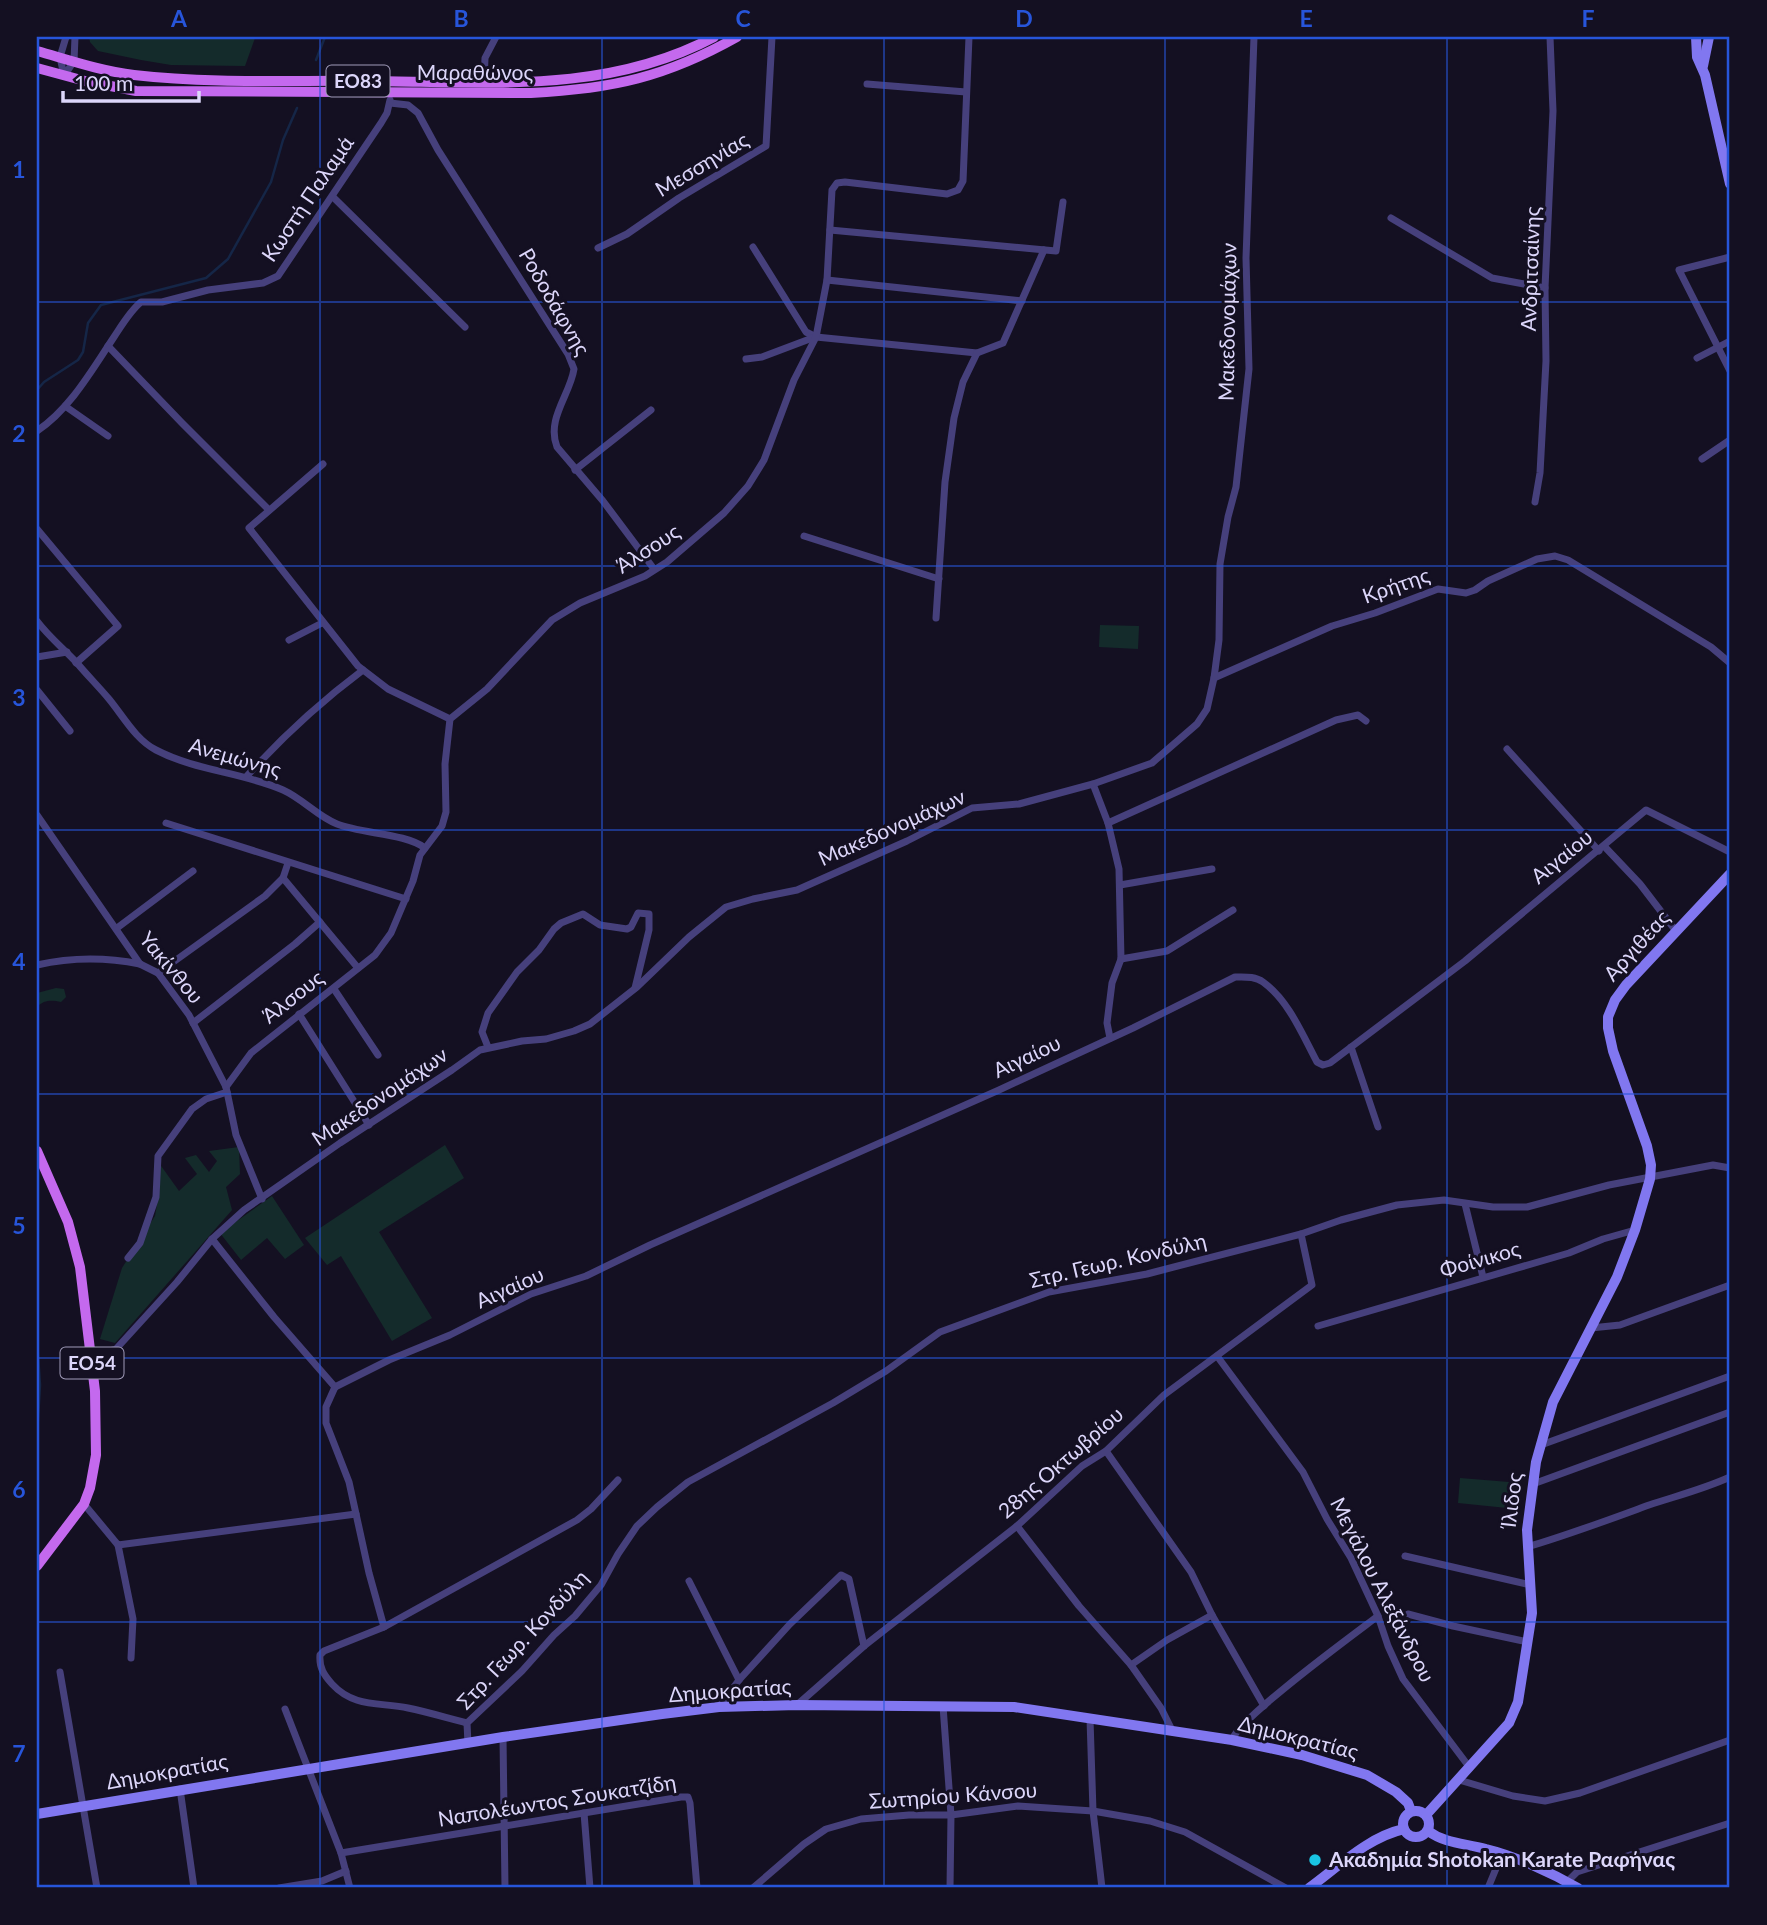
<svg xmlns="http://www.w3.org/2000/svg" width="1767" height="1925" font-family="Lato,sans-serif">
  <style>
    .green { fill: #142b2b }
    .lines { fill: none; stroke-linecap: round; stroke-linejoin: round }
    .stream { stroke: #152647; stroke-width: 2.5 }
    .street { stroke: #46407c; stroke-width: 7 }
    .secondary { stroke: #8177f0; stroke-width: 10 }
    .primary { stroke: #c469ee; stroke-width: 10 }
    .grid { fill: none; stroke: #2755da; stroke-width: 2; stroke-opacity: 0.55 }
    .poi-dot { fill: #19c4e3; stroke: #141022; stroke-width: 2.5 }
    .labels { text-anchor: middle; stroke-width: 6; stroke-linejoin: round; paint-order: stroke }
    .shield { fill: #141022; stroke: #a09bb9; stroke-width: 2 }
    .shield-label { font-size: 19px; font-weight: bold; fill: #dcd6fa }
    .street-label { font-size: 21px; fill: #dcd6fa; stroke: #141022 }
    .poi-label { font-size: 21px; font-weight: bold; fill: #dcd6fa; stroke: #141022; text-anchor: start }
    .neatline { fill: none; stroke: #2755da; stroke-width: 2.5 }
    .grid-label { font-size: 23px; text-anchor: middle; font-weight: bold; fill: #2755da }
  </style>
  <rect width="100%" height="100%" fill="#141022"/>
  <g class="green">
    <path d="M 89,37 L 255,37 L 255,38 L 245,66 L 171,65 L 141,60 L 98,51 L 90,42 Z"/>
    <path d="M 1100,625 L 1139,626 L 1138,649 L 1099,647 Z"/>
    <path d="M 56,988 L 64,989 L 66,997 L 61,1002 C 51,1000 44,1000 37,1007 L 37,993 Z"/>
    <path d="M 445,1145 L 464,1178 L 379,1232 L 432,1318 L 392,1341 L 341,1256 L 327,1265 L 305,1238 Z"/>
    <path d="M 239,1147 L 240,1174 L 226,1187 L 232,1210 L 115,1343 L 100,1339 L 122,1268 L 155,1216 L 160,1187 L 159,1163 L 179,1191 L 197,1174 L 185,1158 L 196,1155 L 209,1172 L 217,1161 L 209,1151 Z"/>
    <path d="M 272,1196 L 304,1245 L 285,1259 L 267,1238 L 241,1260 L 220,1233 Z"/>
    <path d="M 1460,1478 L 1509,1482 L 1507,1508 L 1458,1503 Z"/>
  </g>
  <g class="lines">
    <g class="stream">
      <path d="M 316,60 L 325,37"/>
      <path d="M 37,390 L 44,382 L 78,360 L 83,352 L 88,323 L 101,305 L 206,278 L 228,259 L 271,182 L 283,140 L 297,108"/>
      <path d="M 37,1339 L 40,1385 L 37,1436"/>
    </g>
    <g class="street">
      <path d="M 66,37 L 60,57 L 64,76 L 74,61 L 75,37"/>
      <path d="M 484,82 L 485,58 L 496,37"/>
      <path d="M 867,84 L 966,92"/>
      <path d="M 390,103 L 408,105 L 418,113 L 438,150 L 568,354 L 574,369 C 570,395 546,419 557,447 L 603,501 L 654,569"/>
      <path d="M 333,197 L 465,327"/>
      <path d="M 1391,218 L 1492,278 L 1545,288"/>
      <path d="M 830,230 L 1056,251 L 1063,202"/>
      <path d="M 753,247 L 806,332 L 816,337 L 977,353"/>
      <path d="M 598,248 L 627,234 L 679,198 L 766,146 L 772,37"/>
      <path d="M 1730,257 L 1679,270 L 1730,371"/>
      <path d="M 827,280 L 1022,301"/>
      <path d="M 108,346 L 182,423 L 269,510"/>
      <path d="M 1697,358 L 1730,341"/>
      <path d="M 746,359 L 762,357 L 815,337"/>
      <path d="M 65,406 L 108,436"/>
      <path d="M 37,431 C 70,409 92,370 114,337 C 122,325 130,311 141,302 L 162,302 L 208,290 L 263,283 L 278,276 L 381,123 L 387,113 L 390,100"/>
      <path d="M 1702,459 L 1730,440"/>
      <path d="M 323,464 L 249,528 L 358,666 L 388,689 L 450,719"/>
      <path d="M 575,470 L 651,410"/>
      <path d="M 1535,502 L 1540,473 L 1546,361 L 1545,288 L 1553,111 L 1550,37"/>
      <path d="M 37,529 L 118,626 L 76,663"/>
      <path d="M 804,536 L 939,579"/>
      <path d="M 936,618 L 945,482 L 954,418 L 963,382 L 977,353 L 1003,343 L 1044,250"/>
      <path d="M 37,621 C 49,637 63,648 77,663 C 87,675 99,687 109,699 C 123,716 136,740 156,750 C 196,771 242,772 283,790 C 303,799 317,816 337,824 C 362,834 405,833 425,848"/>
      <path d="M 289,640 L 322,623"/>
      <path d="M 37,657 L 67,652"/>
      <path d="M 1214,678 L 1332,626 L 1375,613 L 1438,589 L 1466,593 L 1475,590 L 1488,581 L 1537,559 L 1555,556 L 1568,560 L 1711,647 L 1730,663"/>
      <path d="M 37,690 L 70,731"/>
      <path d="M 1507,749 L 1599,851"/>
      <path d="M 246,777 C 283,736 319,703 363,670"/>
      <path d="M 1093,784 L 1108,823 L 1119,869 L 1121,959 L 1112,983 L 1107,1023 L 1110,1038"/>
      <path d="M 37,815 L 140,964 L 158,973 L 189,1015 L 226,1087 L 236,1135 L 262,1199"/>
      <path d="M 166,823 L 406,899"/>
      <path d="M 1108,823 L 1336,720 L 1358,715 L 1366,721"/>
      <path d="M 1604,846 L 1640,884 L 1676,931"/>
      <path d="M 288,863 L 283,878 L 358,968"/>
      <path d="M 1120,885 L 1212,869"/>
      <path d="M 117,928 L 193,871"/>
      <path d="M 1121,959 L 1167,951 L 1233,910"/>
      <path d="M 37,965 C 72,957 105,957 140,964"/>
      <path d="M 158,973 L 265,896 L 283,878"/>
      <path d="M 334,989 L 378,1055"/>
      <path d="M 299,1014 L 369,1125"/>
      <path d="M 193,1023 L 295,944 L 320,922"/>
      <path d="M 488,1047 L 482,1032 L 488,1013 L 517,972 L 539,950 L 554,929 L 561,923 L 583,914 L 600,925 L 627,929 L 631,927 L 638,913 L 649,914 L 649,930 L 635,988"/>
      <path d="M 1351,1047 L 1378,1127"/>
      <path d="M 226,1087 L 251,1053 L 375,955 L 391,933 L 413,881 L 420,855 L 442,826 L 446,812 L 445,764 L 450,719 L 487,689 L 552,620 L 580,603 L 645,576 L 667,562 L 724,513 L 748,486 L 764,460 L 794,380 L 816,337 L 827,280 L 832,190 L 837,183 L 845,182 L 947,194 L 958,190 L 963,181 L 969,37"/>
      <path d="M 1465,1204 L 1483,1277"/>
      <path d="M 212,1239 L 274,1317 L 335,1387"/>
      <path d="M 128,1258 L 140,1243 L 156,1197 L 158,1156 L 192,1109 L 206,1099 L 227,1092"/>
      <path d="M 1318,1326 L 1569,1253 L 1603,1239 L 1635,1230"/>
      <path d="M 1591,1328 L 1620,1325 L 1730,1285"/>
      <path d="M 91,1356 L 116,1349 L 177,1282 L 212,1239 L 244,1210 L 340,1143 L 452,1070 L 480,1050 L 522,1041 L 546,1039 L 574,1031 L 590,1024 L 637,987 L 689,937 L 726,907 L 753,899 L 797,890 L 907,841 L 972,808 L 1019,804 L 1093,784 L 1152,763 L 1197,724 L 1207,709 L 1214,678 L 1219,640 L 1220,564 L 1228,517 L 1236,487 L 1249,369 L 1246,258 L 1254,37"/>
      <path d="M 1217,1356 L 1303,1472 L 1327,1519 L 1351,1558 L 1378,1616 L 1388,1646 L 1403,1679 L 1470,1768"/>
      <path d="M 335,1387 L 389,1360 L 450,1335 L 531,1294 L 586,1276 L 650,1245 L 999,1090 L 1133,1028 L 1235,977 C 1245,977 1255,976 1263,982 C 1289,1001 1302,1034 1317,1062 L 1323,1065 L 1330,1063 L 1465,961 L 1646,810 L 1730,852"/>
      <path d="M 335,1387 L 326,1407 L 326,1423 L 349,1482 L 369,1573 L 384,1627"/>
      <path d="M 1541,1445 L 1730,1376"/>
      <path d="M 1106,1451 L 1191,1572 L 1212,1615 L 1264,1706"/>
      <path d="M 1533,1484 L 1730,1412"/>
      <path d="M 84,1504 L 118,1545 L 356,1514"/>
      <path d="M 1017,1526 L 1079,1606 L 1131,1665 L 1161,1708 L 1173,1732"/>
      <path d="M 118,1545 L 133,1619 L 131,1658"/>
      <path d="M 1527,1547 C 1568,1535 1608,1520 1649,1505 C 1676,1496 1704,1489 1730,1477"/>
      <path d="M 1405,1556 L 1531,1585"/>
      <path d="M 689,1581 L 739,1680"/>
      <path d="M 1408,1614 L 1453,1626 L 1528,1642"/>
      <path d="M 1131,1665 L 1167,1640 L 1212,1615"/>
      <path d="M 60,1672 L 97,1888"/>
      <path d="M 797,1705 L 864,1646 L 1017,1526 L 1082,1466 L 1106,1451 L 1164,1395 L 1312,1285 L 1301,1234"/>
      <path d="M 943,1706 L 951,1815 L 950,1888"/>
      <path d="M 719,1707 L 739,1680 L 790,1624 L 841,1575 L 849,1579 L 864,1646"/>
      <path d="M 285,1709 L 341,1853 L 350,1888"/>
      <path d="M 1090,1719 L 1093,1811 L 1102,1888"/>
      <path d="M 467,1723 C 447,1718 428,1712 408,1708 C 380,1702 354,1708 332,1684 C 324,1675 319,1668 320,1655 L 324,1651 L 384,1627 L 577,1520 L 591,1509 L 618,1480"/>
      <path d="M 503,1737 L 505,1888"/>
      <path d="M 1232,1740 C 1238,1719 1353,1635 1378,1616"/>
      <path d="M 468,1744 L 467,1723 L 522,1671 L 554,1635 L 575,1616 L 601,1585 L 618,1554 L 637,1526 L 657,1507 L 688,1482 L 833,1403 L 886,1371 L 940,1332 L 1049,1292 L 1147,1274 L 1301,1234 L 1341,1220 L 1397,1205 L 1444,1200 L 1493,1207 L 1527,1207 L 1609,1185 L 1713,1165 L 1730,1168"/>
      <path d="M 1459,1780 L 1513,1796 L 1545,1801 L 1580,1793 L 1730,1740"/>
      <path d="M 180,1789 L 194,1888"/>
      <path d="M 584,1813 L 590,1888"/>
      <path d="M 341,1853 L 681,1797 L 688,1797 L 690,1803 L 697,1888"/>
      <path d="M 1567,1882 L 1577,1872 L 1730,1823"/>
      <path d="M 279,1888 L 322,1881 L 346,1871"/>
      <path d="M 753,1888 L 804,1844 L 826,1829 L 861,1819 L 909,1815 L 951,1815 L 1018,1806 L 1093,1811 L 1150,1821 L 1185,1832 L 1286,1888"/>
      <path d="M 1488,1888 L 1502,1854"/>
    </g>
    <g class="secondary">
      <path d="M 1696,37 L 1697,57 L 1705,75 L 1730,184"/>
      <path d="M 1703,66 L 1709,37"/>
      <circle cx="1416" cy="1824" r="13"/>
      <path d="M 37,1814 L 503,1737 L 662,1714 L 719,1707 L 797,1705 L 1014,1707 L 1232,1740 L 1302,1755 L 1367,1775 L 1396,1792 L 1408,1803 L 1411,1811"/>
      <path d="M 1426,1815 L 1509,1723 L 1518,1702 L 1532,1613 L 1527,1530 L 1536,1462 L 1553,1402 L 1617,1277 L 1635,1230 L 1650,1179 L 1651,1165 L 1647,1146 L 1613,1051 L 1608,1028 L 1608,1017 L 1615,1000 L 1626,985 L 1730,874"/>
      <path d="M 1428,1831 C 1446,1844 1464,1843 1486,1849 C 1515,1856 1552,1873 1578,1888"/>
      <path d="M 1309,1888 C 1338,1867 1368,1837 1404,1829"/>
    </g>
    <g class="primary">
      <path d="M 37,51 C 69,60 101,71 134,75 C 213,84 293,80 372,81 C 490,82 607,94 714,37"/>
      <path d="M 37,68 L 85,81 L 136,91 L 531,93 C 612,89 666,77 737,37"/>
      <path d="M 37,1151 L 68,1222 L 80,1267 L 95,1391 L 96,1455 L 90,1488 L 84,1504 L 37,1566"/>
    </g>
  </g>
  <path class="grid" d="M 320,37 L 320,1888M 602,37 L 602,1888M 884,37 L 884,1888M 1165,37 L 1165,1888M 1447,37 L 1447,1888M 37,302 L 1730,302M 37,566 L 1730,566M 37,830 L 1730,830M 37,1094 L 1730,1094M 37,1358 L 1730,1358M 37,1622 L 1730,1622"/>
  <circle class="poi-dot" cx="1315" cy="1860" r="7"/>
  <g class="labels">
    <g class="shield">
      <rect x="326.5" y="65.5" width="63" height="31" rx="5"/>
      <rect x="60.5" y="1347.5" width="63" height="31" rx="5"/>
    </g>
    <g class="shield-label">
      <text x="358" y="88">ΕΟ83</text>
      <text x="92" y="1370">ΕΟ54</text>
    </g>
    <g class="street-label">
      <text x="475" y="80">Μαραθώνος</text>
      <text transform="translate(702 165) rotate(-31)" y="7">Μεσσηνίας</text>
      <text transform="translate(308 199) rotate(-56)" y="7">Κωστή Παλαμά</text>
      <text transform="translate(1531 269) rotate(-88)" y="7">Ανδριτσαίνης</text>
      <text transform="translate(554 302) rotate(60)" y="7">Ροδοδάφνης</text>
      <text transform="translate(1228 322) rotate(-89)" y="7">Μακεδονομάχων</text>
      <text transform="translate(648 549) rotate(-33)" y="7">Άλσους</text>
      <text transform="translate(1396 586) rotate(-19)" y="7">Κρήτης</text>
      <text transform="translate(235 758) rotate(16)" y="7">Ανεμώνης</text>
      <text transform="translate(892 828) rotate(-24)" y="7">Μακεδονομάχων</text>
      <text transform="translate(1562 857) rotate(-39)" y="7">Αιγαίου</text>
      <text transform="translate(1637 946) rotate(-48)" y="7">Αργιθέας</text>
      <text transform="translate(171 968) rotate(50)" y="7">Υακίνθου</text>
      <text transform="translate(293 997) rotate(-38)" y="7">Άλσους</text>
      <text transform="translate(1027 1057) rotate(-25)" y="7">Αιγαίου</text>
      <text transform="translate(380 1097) rotate(-34)" y="7">Μακεδονομάχων</text>
      <text transform="translate(1480 1260) rotate(-16)" y="7">Φοίνικος</text>
      <text transform="translate(1118 1261) rotate(-13)" y="7">Στρ. Γεωρ. Κονδύλη</text>
      <text transform="translate(510 1288) rotate(-24)" y="7">Αιγαίου</text>
      <text transform="translate(1061 1463) rotate(-41)" y="7">28ης Οκτωβρίου</text>
      <text transform="translate(1512 1500) rotate(-83)" y="7">Ίλιδος</text>
      <text transform="translate(1382 1590) rotate(63)" y="7">Μεγάλου Αλεξάνδρου</text>
      <text transform="translate(523 1640) rotate(-47)" y="7">Στρ. Γεωρ. Κονδύλη</text>
      <text transform="translate(730 1691) rotate(-4)" y="7">Δημοκρατίας</text>
      <text transform="translate(1298 1738) rotate(14)" y="7">Δημοκρατίας</text>
      <text transform="translate(167 1772) rotate(-10)" y="7">Δημοκρατίας</text>
      <text transform="translate(953 1796) rotate(-4)" y="7">Σωτηρίου Κάνσου</text>
      <text transform="translate(557 1801) rotate(-9)" y="7">Ναπολέωντος Σουκατζίδη</text>
    </g>
    <g class="poi-label">
      <text x="1329" y="1867">Ακαδημία Shotokan Karate Ραφήνας</text>
    </g>
  </g>
  <rect width="1767" height="1925" fill="none" stroke="#141022" stroke-width="77"/>
  <path d="M63 91v10h136v-10" fill="none" stroke="#dcd6fa" stroke-width="3.5"/>
  <text x="74" y="91" font-size="21" fill="#dcd6fa" stroke="#141022" stroke-width="5" paint-order="stroke">100 m</text>
  <rect x="38" y="38" width="1690" height="1848" class="neatline"/>
  <g class="grid-label">
    <text x="179" y="27">A</text>
    <text x="461" y="27">B</text>
    <text x="743" y="27">C</text>
    <text x="1024" y="27">D</text>
    <text x="1306" y="27">E</text>
    <text x="1588" y="27">F</text>
    <text x="19" y="178">1</text>
    <text x="19" y="442">2</text>
    <text x="19" y="706">3</text>
    <text x="19" y="970">4</text>
    <text x="19" y="1234">5</text>
    <text x="19" y="1498">6</text>
    <text x="19" y="1762">7</text>
  </g>
</svg>
